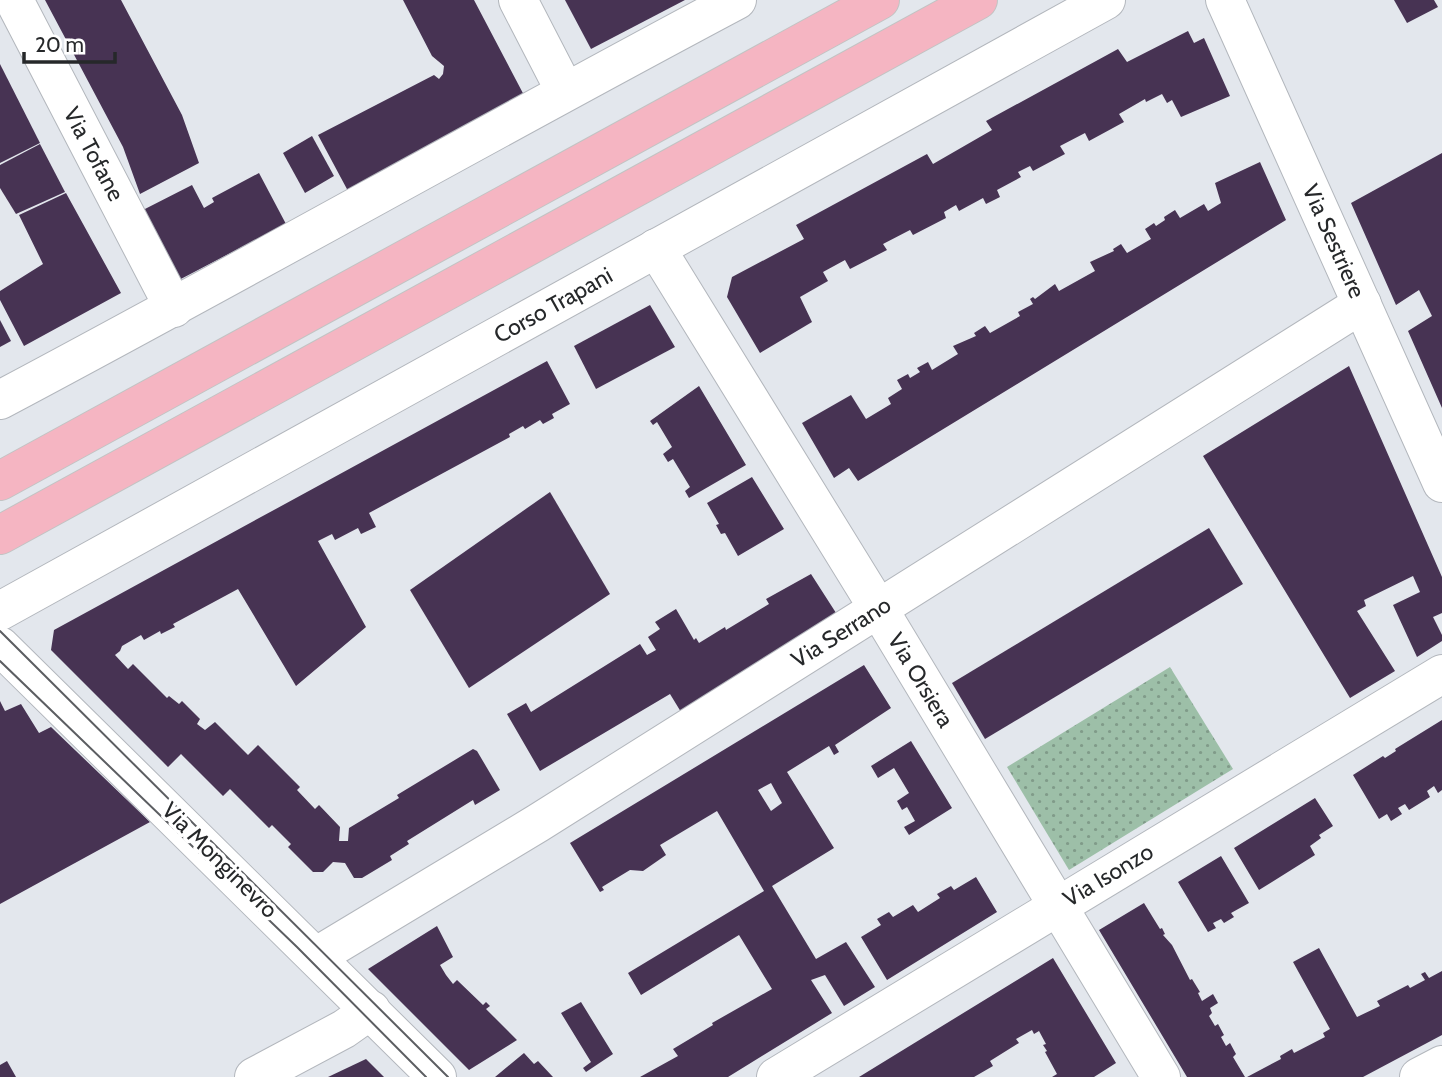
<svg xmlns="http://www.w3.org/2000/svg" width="1442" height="1077" font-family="Cabin,sans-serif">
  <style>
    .park { fill: url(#park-dots) }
    .building { fill: #473353; fill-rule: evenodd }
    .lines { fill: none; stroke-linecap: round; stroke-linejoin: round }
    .minor-casing { stroke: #b3b7bd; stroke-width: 40 }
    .major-casing { stroke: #c2c3c3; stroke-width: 40 }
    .minor { stroke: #fff; stroke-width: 38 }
    .major { stroke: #f5b5c2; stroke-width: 38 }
    .tram { stroke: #5c5e62; stroke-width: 2 }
    .labels { text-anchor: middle; stroke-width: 7; stroke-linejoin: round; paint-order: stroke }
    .street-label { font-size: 23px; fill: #26282a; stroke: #fff }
  </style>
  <defs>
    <pattern id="park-dots" width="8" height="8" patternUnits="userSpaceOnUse" patternTransform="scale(1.75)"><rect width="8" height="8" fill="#9dbfa8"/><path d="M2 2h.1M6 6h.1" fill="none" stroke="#809b89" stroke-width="1.8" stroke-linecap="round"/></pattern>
  </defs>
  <rect width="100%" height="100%" fill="#e3e7ed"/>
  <path class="park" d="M 1170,667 L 1233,769 L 1069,870 L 1007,767 Z"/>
  <g class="building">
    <path d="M 45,0 L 121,0 L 182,115 L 199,163 L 140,194 L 123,147 Z"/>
    <path d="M 403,0 L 474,0 L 526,99 L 348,191 L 318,135 L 434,75 L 439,79 L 443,74 L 444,66 L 432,56 Z"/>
    <path d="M 565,0 L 685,0 L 591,49 Z"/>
    <path d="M 1394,0 L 1434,0 L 1438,7 L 1407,23 Z"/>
    <path d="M 1188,31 L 1194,43 L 1204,38 L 1230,96 L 1181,117 L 1172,100 L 1167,103 L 1162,94 L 1146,102 L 1145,99 L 1119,114 L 1124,122 L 1089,141 L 1085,133 L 1060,146 L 1065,154 L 1033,171 L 1030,166 L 1018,172 L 1021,177 L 997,190 L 1000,197 L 986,204 L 983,198 L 959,211 L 956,205 L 944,212 L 946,218 L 913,235 L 910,230 L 883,244 L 887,250 L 850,269 L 845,260 L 823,272 L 828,281 L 800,297 L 812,322 L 760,353 L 727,297 L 732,277 L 804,239 L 796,225 L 927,154 L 933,164 L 992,130 L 986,121 L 1118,49 L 1127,62 Z"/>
    <path d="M 0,64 L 40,143 L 0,163 Z"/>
    <path d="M 312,136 L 334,176 L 305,193 L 283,153 Z"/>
    <path d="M 40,144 L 65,192 L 16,214 L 0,188 L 0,165 Z"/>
    <path d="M 1442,153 L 1442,408 L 1408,331 L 1432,316 L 1419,290 L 1396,305 L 1351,203 Z"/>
    <path d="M 1260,162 L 1286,220 L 858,481 L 849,468 L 834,478 L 802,423 L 851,395 L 866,419 L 891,404 L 888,398 L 902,389 L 897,380 L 908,374 L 910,378 L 920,372 L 917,368 L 928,362 L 932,370 L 958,354 L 953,346 L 976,336 L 974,333 L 985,326 L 990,333 L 1020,316 L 1018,312 L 1033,304 L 1030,299 L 1033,297 L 1035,299 L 1055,284 L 1059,291 L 1095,271 L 1090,262 L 1114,251 L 1113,249 L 1121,244 L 1127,253 L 1151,239 L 1145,229 L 1154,223 L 1156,226 L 1165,220 L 1164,217 L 1175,210 L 1180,218 L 1204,204 L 1208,211 L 1221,203 L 1215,183 Z"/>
    <path d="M 259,173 L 286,224 L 177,281 L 141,211 L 192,185 L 204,208 L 214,202 L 212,198 Z"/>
    <path d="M 66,193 L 121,293 L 24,346 L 0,300 L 0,291 L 43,264 L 19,215 Z"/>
    <path d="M 650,305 L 675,347 L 596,389 L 574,346 Z"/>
    <path d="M 0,320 L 11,341 L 0,347 Z"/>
    <path d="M 547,361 L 570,404 L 552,414 L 554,418 L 543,424 L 540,420 L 525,429 L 523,426 L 509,434 L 510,437 L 369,513 L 376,527 L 361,534 L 358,528 L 335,540 L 332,534 L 318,541 L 366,627 L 296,686 L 238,589 L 173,624 L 175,627 L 161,634 L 160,631 L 144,640 L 141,635 L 122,646 L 120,651 L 115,655 L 128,669 L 133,664 L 167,698 L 169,696 L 179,704 L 182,701 L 200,719 L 197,724 L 205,730 L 215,722 L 248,755 L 258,745 L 300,787 L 297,790 L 315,809 L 319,805 L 340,827 L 339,841 L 348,841 L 349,828 L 399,798 L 397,795 L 473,749 L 477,751 L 500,790 L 475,805 L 473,800 L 407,841 L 409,844 L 390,856 L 392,860 L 362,878 L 354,878 L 345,863 L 333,862 L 323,872 L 313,872 L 288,847 L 291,844 L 272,825 L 269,828 L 230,789 L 223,796 L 181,754 L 168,767 L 51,650 L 54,630 Z"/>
    <path d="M 1349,366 L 1442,577 L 1442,613 L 1433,617 L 1442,635 L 1442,641 L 1417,657 L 1393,605 L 1420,592 L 1413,576 L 1364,600 L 1366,606 L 1357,611 L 1395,671 L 1350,698 L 1203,456 Z"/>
    <path d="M 699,386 L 746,465 L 689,498 L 685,491 L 690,487 L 673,459 L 668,462 L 663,454 L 672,447 L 657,422 L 653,425 L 650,421 Z"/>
    <path d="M 752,477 L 784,529 L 738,556 L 725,533 L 721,534 L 716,525 L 719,524 L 707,503 Z"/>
    <path d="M 550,492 L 610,594 L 469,688 L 410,590 Z"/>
    <path d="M 1209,528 L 1243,584 L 985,739 L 952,683 Z"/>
    <path d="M 811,574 L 838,616 L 681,712 L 670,694 L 540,771 L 507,714 L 526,703 L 531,712 L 640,644 L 647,655 L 656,650 L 648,637 L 660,629 L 655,622 L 676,609 L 694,640 L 696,638 L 699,643 L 725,627 L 726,630 L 769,604 L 766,599 Z"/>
    <path d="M 864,665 L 891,708 L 835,745 L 839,752 L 834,755 L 829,746 L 787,772 L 834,848 L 772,886 L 816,959 L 846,942 L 875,987 L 844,1006 L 825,975 L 811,980 L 832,1013 L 728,1077 L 640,1077 L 678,1056 L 673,1049 L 713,1025 L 712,1023 L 772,989 L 739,935 L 641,995 L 628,973 L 764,891 L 717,811 L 660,845 L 666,855 L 643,871 L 630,870 L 602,887 L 604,890 L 600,892 L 570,843 ZM 771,783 L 782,803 L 771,811 L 758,790 Z"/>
    <path d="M 0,701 L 5,711 L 21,704 L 39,733 L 51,727 L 150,822 L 0,904 Z"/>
    <path d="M 1442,720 L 1442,790 L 1438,793 L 1434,786 L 1427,791 L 1430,797 L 1409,810 L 1405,804 L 1398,808 L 1402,814 L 1391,821 L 1387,814 L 1379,819 L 1353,775 L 1383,756 L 1385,758 L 1396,751 L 1395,749 Z"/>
    <path d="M 911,741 L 952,808 L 909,835 L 904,827 L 915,821 L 907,807 L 902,810 L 897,801 L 909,793 L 894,768 L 878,778 L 871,766 Z"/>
    <path d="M 1315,798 L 1333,826 L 1319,835 L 1321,838 L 1310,846 L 1315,855 L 1259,890 L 1234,848 Z"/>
    <path d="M 1221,856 L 1249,903 L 1231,913 L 1234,917 L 1224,923 L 1221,919 L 1213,923 L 1216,928 L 1208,932 L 1178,882 Z"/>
    <path d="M 976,877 L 997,912 L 887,980 L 861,937 L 881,925 L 877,919 L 889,912 L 893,917 L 913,905 L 918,912 L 940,898 L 937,894 L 951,886 L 954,890 Z"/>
    <path d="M 1144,903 L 1160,929 L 1162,928 L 1165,934 L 1163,935 L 1172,945 L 1190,980 L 1192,979 L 1200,992 L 1198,993 L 1202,1001 L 1213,994 L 1218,1003 L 1210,1008 L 1212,1013 L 1209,1016 L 1215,1026 L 1218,1024 L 1224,1035 L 1221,1037 L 1226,1046 L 1230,1043 L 1236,1054 L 1233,1057 L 1245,1077 L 1187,1077 L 1099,930 Z"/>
    <path d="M 437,926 L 453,957 L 440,965 L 446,975 L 453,984 L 457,980 L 483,1005 L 486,1002 L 490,1006 L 486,1009 L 517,1040 L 469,1070 L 368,969 Z"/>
    <path d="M 1319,948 L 1357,1017 L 1380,1006 L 1377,1001 L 1408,985 L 1410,988 L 1425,980 L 1421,974 L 1425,972 L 1429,978 L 1442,971 L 1442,1035 L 1363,1077 L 1247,1077 L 1281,1059 L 1280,1056 L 1292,1049 L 1294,1053 L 1325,1037 L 1323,1033 L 1330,1029 L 1293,962 Z"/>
    <path d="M 1053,958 L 1116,1063 L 1094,1077 L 1052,1077 L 1057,1074 L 1045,1052 L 1047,1051 L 1043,1045 L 1046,1044 L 1039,1031 L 1034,1034 L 1032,1030 L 1016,1039 L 1019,1043 L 990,1061 L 993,1066 L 974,1077 L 859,1077 Z"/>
    <path d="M 581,1002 L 613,1054 L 586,1072 L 583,1068 L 591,1062 L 561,1013 Z"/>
    <path d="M 524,1053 L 534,1064 L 538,1061 L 553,1077 L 495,1077 Z"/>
    <path d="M 366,1059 L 384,1077 L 328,1077 Z"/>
    <path d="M 7,1061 L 16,1077 L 0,1077 L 0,1065 Z"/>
  </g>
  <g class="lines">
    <defs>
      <g id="minor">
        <path d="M 14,0 L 174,308"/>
        <path d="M 518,0 L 565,91"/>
        <path d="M 1225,0 L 1442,483"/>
        <path d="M 656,248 L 878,608 L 1161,1077"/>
        <path d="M 0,400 C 247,269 490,131 737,0"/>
        <path d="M 0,611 L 1106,0"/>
        <path d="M 0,646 L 437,1077"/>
        <path d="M 317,956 L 538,823 L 1362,304"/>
        <path d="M 254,1077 L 344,1029 L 371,1010"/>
        <path d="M 776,1077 L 1442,674"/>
        <path d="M 1419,1077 L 1442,1065"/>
      </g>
      <g id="major">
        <path d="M 0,481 L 880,0"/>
        <path d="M 0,535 L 978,0"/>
      </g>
    </defs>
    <use href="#minor" class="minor-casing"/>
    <use href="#major" class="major-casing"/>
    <use href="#minor" class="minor"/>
    <use href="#major" class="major"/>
    <g class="tram">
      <path d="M 0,631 L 448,1077"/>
      <path d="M 0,661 L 297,947 L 426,1077"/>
    </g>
  </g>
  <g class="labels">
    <g class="street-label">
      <text transform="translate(94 154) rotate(62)" y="8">Via Tofane</text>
      <text transform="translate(1334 241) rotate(66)" y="8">Via Sestriere</text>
      <text transform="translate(553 305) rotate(-29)" y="8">Corso Trapani</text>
      <text transform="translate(841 632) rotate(-32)" y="8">Via Serrano</text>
      <text transform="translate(921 680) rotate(59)" y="8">Via Orsiera</text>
      <text transform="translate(220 860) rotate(45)" y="8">Via Monginevro</text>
      <text transform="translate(1108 875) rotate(-31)" y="8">Via Isonzo</text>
    </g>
  </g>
  <path d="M24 52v10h91v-10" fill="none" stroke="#26282a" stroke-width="3.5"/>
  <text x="35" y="52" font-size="21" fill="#26282a" stroke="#ffffff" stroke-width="5" paint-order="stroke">20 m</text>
</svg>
